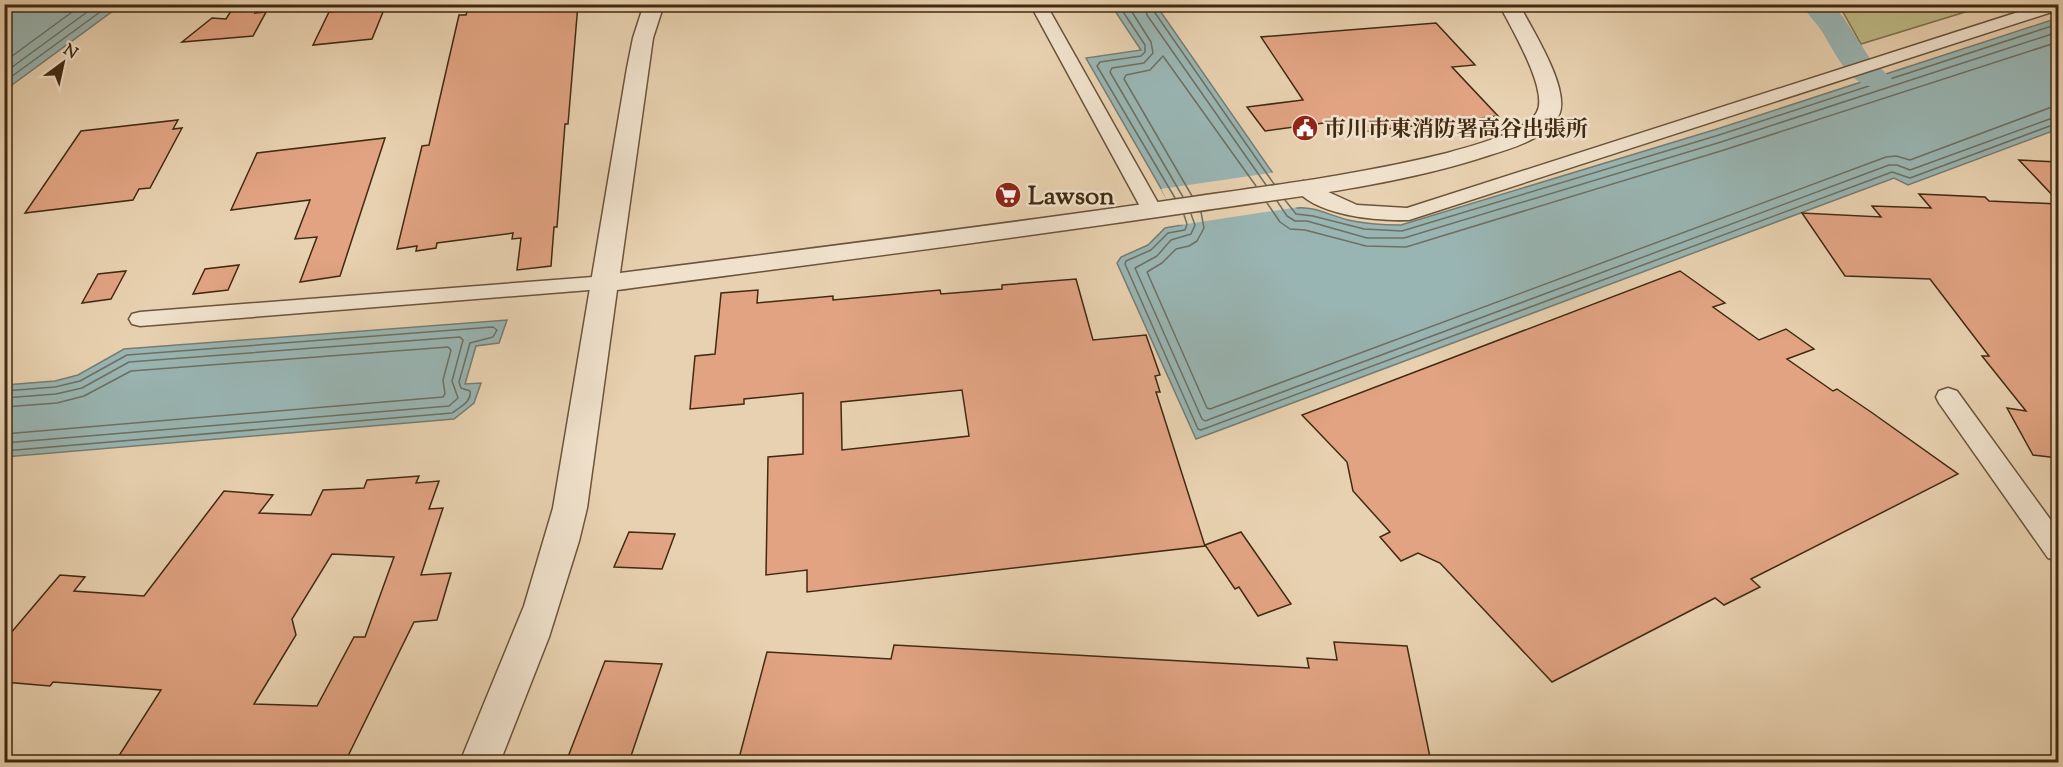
<svg xmlns="http://www.w3.org/2000/svg" width="2063" height="767" font-family="'Sorts Mill Goudy','Noto Serif JP',serif">
  <style>
    .green { fill: #beb986; stroke: #80724c; stroke-width: 1.5 }
    .water { fill: #99b5b3; stroke: #767d72; stroke-width: 1.5 }
    .pier { fill: #e8d1b0 }
    .lines { fill: none; stroke-linecap: round; stroke-linejoin: round }
    .shore { stroke: #6d7062; stroke-width: 1.5 }
    .river { fill: #99b5b3; fill-rule: evenodd }
    .building { fill: #e1a382; stroke: #412a11; stroke-width: 1.5; fill-rule: evenodd }
    .minor-casing { stroke: #6b5439; stroke-width: 3 }
    .tertiary-casing { stroke: #6b5439; stroke-width: 3 }
    .minor { fill: #f0e1cc; fill-rule: evenodd }
    .tertiary { fill: #f0e1cc; fill-rule: evenodd }
    .labels { text-anchor: middle; stroke-width: 5; stroke-linejoin: round; paint-order: stroke }
    .far-poi-label { font-size: 22px; font-weight: bold; fill: #412a11; stroke: #f0e1cc; text-anchor: start }
    .poi-label { font-size: 26px; font-weight: bold; fill: #412a11; stroke: #f0e1cc; text-anchor: start }
  </style>
  <rect width="100%" height="100%" fill="#e8d1b0"/>
  <filter id="stains"><feTurbulence type="fractalNoise" baseFrequency=".00333" numOctaves="4"/><feColorMatrix values="0 0 0 0 .2 0 0 0 0 .09 0 0 0 0 .02 0 0 0 .5 -.17"/></filter>
  <radialGradient id="worn" r=".72"><stop offset=".6" stop-color="#630" stop-opacity="0"/><stop offset="1" stop-color="#630" stop-opacity=".3"/></radialGradient>
  <path class="green" d="M 1839,5 L 1988,5 L 1861,44 Z"/>
  <g class="water">
    <path d="M 5,4 L 121,4 L 121,5 L 5,90 Z"/>
    <path d="M 1111,5 L 1156,5 L 1297,208 C 1314,206 1331,216 1348,220 C 1366,224 1383,225 1401,225 L 1717,129 L 2058,18 L 2058,129 L 1908,185 L 1894,178 L 1196,439 L 1117,263 L 1121,257 L 1148,245 L 1165,228 L 1182,225 L 1086,58 L 1141,50 Z"/>
    <path d="M 507,320 L 499,343 L 476,346 L 465,384 L 481,383 L 474,403 L 454,419 L 5,457 L 5,385 L 55,381 L 78,375 L 124,349 Z"/>
  </g>
  <path class="pier" d="M 1277,172 L 1299,207 L 1180,225 L 1161,189 Z"/>
  <g class="lines">
    <g class="shore">
      <path d="M 1118,4 L 1145,45 L 1145,52 L 1141,56 L 1100,62 L 1097,66 L 1175,198"/>
      <path d="M 1127,4 L 1151,42 L 1153,53 L 1144,63 L 1112,68 L 1110,72 L 1183,197"/>
      <path d="M 1144,4 L 1147,15 L 1266,185"/>
      <path d="M 1152,4 L 1153,10 L 1274,184"/>
      <path d="M 4,62 L 83,4"/>
      <path d="M 4,73 L 98,4"/>
      <path d="M 4,82 L 111,4"/>
      <path d="M 1192,196 L 1124,79 L 1126,75 L 1150,70 L 1163,56 L 1256,186"/>
      <path d="M 1285,200 L 1296,214 L 1313,216 L 1364,229 L 1402,231 L 1719,135 L 2058,24"/>
      <path d="M 1277,201 L 1287,216 L 1295,221 L 1307,221 L 1367,238 L 1404,238 L 1721,142 L 2058,32"/>
      <path d="M 1267,203 L 1280,222 L 1290,229 L 1305,230 L 1366,246 L 1406,247 L 1724,150 L 2058,42"/>
      <path d="M 1201,212 L 1204,228 L 1197,241 L 1189,246 L 1176,249 L 1162,263 L 1147,272 L 1207,408 L 1210,409 L 1886,157 L 1896,156 L 1910,160 L 2049,108 L 2058,107"/>
      <path d="M 1191,214 L 1195,225 L 1191,234 L 1171,240 L 1157,256 L 1135,268 L 1202,419 L 1205,421 L 1889,165 L 1897,165 L 1910,170 L 2058,116"/>
      <path d="M 1184,215 L 1187,224 L 1185,230 L 1168,233 L 1151,250 L 1126,261 L 1125,264 L 1198,429 L 1201,430 L 1892,172 L 1910,178 L 2058,123"/>
      <path d="M 4,391 L 55,387 L 80,381 L 127,355 L 493,327 L 497,330 L 493,337 L 470,343 L 459,382 L 461,388 L 470,391 C 472,402 460,407 452,413 L 4,451"/>
      <path d="M 4,398 L 56,394 L 82,388 L 129,362 L 460,337 L 463,340 L 452,381 L 458,398 L 449,406 L 4,443"/>
      <path d="M 4,407 L 57,403 L 84,396 L 131,371 L 448,347 L 451,350 L 443,380 L 445,394 L 443,397 L 4,434"/>
    </g>
    <path class="river" d="M 1801,4 L 1832,4 L 1843,17 L 1869,57 L 1892,79 L 1888,86 C 1852,95 1837,55 1821,30 C 1815,21 1807,14 1801,4 Z"/>
  </g>
  <g class="building">
    <path d="M 469,4 L 578,4 L 568,124 L 565,124 L 557,227 L 554,227 L 551,266 L 517,270 L 521,238 L 512,239 L 513,233 L 437,243 L 436,248 L 416,251 L 417,246 L 397,249 L 422,146 L 429,145 L 459,15 L 466,15 Z"/>
    <path d="M 385,7 L 372,39 L 313,45 L 329,12 Z"/>
    <path d="M 258,8 L 255,13 L 266,12 L 253,36 L 182,42 L 212,18 L 226,19 L 231,11 Z"/>
    <path d="M 1436,23 L 1475,65 L 1452,67 L 1498,116 L 1362,132 L 1353,119 L 1265,131 L 1247,107 L 1303,100 L 1261,37 Z"/>
    <path d="M 178,120 L 173,129 L 182,128 L 150,188 L 139,189 L 133,200 L 25,213 L 81,131 Z"/>
    <path d="M 385,138 L 340,276 L 300,282 L 317,237 L 295,239 L 310,200 L 231,210 L 257,153 Z"/>
    <path d="M 2019,160 L 2058,162 L 2058,201 Z"/>
    <path d="M 1919,194 L 1985,197 L 1989,201 L 2058,204 L 2058,458 L 2033,455 L 2007,408 L 2026,411 L 1982,356 L 1989,356 L 1930,279 L 1845,276 L 1802,213 L 1881,217 L 1872,206 L 1931,208 Z"/>
    <path d="M 239,265 L 228,290 L 193,294 L 205,269 Z"/>
    <path d="M 126,271 L 111,299 L 82,303 L 98,274 Z"/>
    <path d="M 1680,271 L 1725,303 L 1713,307 L 1759,340 L 1786,329 L 1814,349 L 1787,359 L 1833,391 L 1837,389 L 1871,412 L 1958,474 L 1751,579 L 1760,587 L 1724,605 L 1715,598 L 1552,682 L 1440,563 L 1418,553 L 1401,561 L 1380,537 L 1390,532 L 1353,491 L 1347,462 L 1302,415 Z"/>
    <path d="M 1076,279 L 1093,340 L 1146,335 L 1160,375 L 1155,376 L 1160,392 L 1156,392 L 1205,546 L 807,592 L 807,570 L 766,575 L 768,457 L 803,454 L 803,393 L 744,399 L 744,404 L 690,409 L 695,356 L 715,354 L 721,293 L 758,290 L 757,303 L 833,296 L 833,300 L 940,290 L 941,294 L 1002,289 L 1002,285 ZM 962,390 L 969,436 L 842,450 L 841,402 Z"/>
    <path d="M 419,476 L 416,483 L 439,481 L 429,509 L 443,508 L 421,575 L 451,573 L 437,620 L 414,622 L 345,762 L 115,762 L 161,690 L 53,682 L 50,686 L 4,682 L 4,641 L 60,575 L 85,577 L 74,591 L 144,596 L 224,491 L 273,495 L 259,513 L 311,515 L 323,490 L 364,488 L 367,480 ZM 332,554 L 394,557 L 365,637 L 354,637 L 317,706 L 254,704 L 296,635 L 292,619 Z"/>
    <path d="M 629,532 L 675,534 L 662,569 L 614,567 Z"/>
    <path d="M 1241,532 L 1291,604 L 1258,616 L 1239,587 L 1235,589 L 1205,545 Z"/>
    <path d="M 1334,642 L 1407,646 L 1431,762 L 738,762 L 767,652 L 891,659 L 894,645 L 1309,668 L 1307,658 L 1337,660 Z"/>
    <path d="M 605,661 L 662,664 L 629,762 L 566,762 Z"/>
  </g>
  <g class="lines">
    <defs>
      <g id="minor">
        <path d="M 1030,4 L 1046,4 L 1162,210 L 1159,214 L 1145,214 L 1142,210 Z"/>
        <path d="M 2043,4 L 2058,4 L 2058,10 L 1409,220 C 1377,221 1314,216 1294,187 L 1297,183 L 1304,181 L 1357,205 L 1407,208 Z"/>
        <path d="M 606,276 L 614,278 L 617,283 L 614,288 L 140,326 L 132,324 L 129,319 L 132,314 L 140,312 Z"/>
        <path d="M 1948,388 L 1957,391 L 2058,530 L 2058,561 L 2048,558 L 1939,403 L 1936,397 L 1939,391 Z"/>
      </g>
      <path id="tertiary" d="M 644,4 L 664,4 L 653,38 L 620,273 C 802,250 984,227 1165,201 C 1259,187 1355,176 1447,153 C 1468,147 1526,133 1537,112 C 1549,90 1510,26 1499,4 L 1519,4 C 1531,28 1571,89 1559,115 C 1547,138 1513,148 1490,155 C 1393,187 1285,198 1185,213 C 996,241 807,265 617,290 L 587,508 L 579,541 L 549,637 L 500,762 L 460,762 L 524,606 L 553,508 L 627,68 L 633,38 Z"/>
    </defs>
    <use href="#minor" class="minor-casing"/>
    <use href="#tertiary" class="tertiary-casing"/>
    <use href="#minor" class="minor"/>
    <use href="#tertiary" class="tertiary"/>
  </g>
  <defs>
    <symbol id="civic-disc" viewBox="-11 -11 22 22"><circle r="9.5" fill="#8f2418" stroke="#f0e1cc"/><path d="M-.6-6.5H3V-4.5H.6V-3L4-1V1h2V6H-6V1h2V-1L-.6-3ZM-1.2 2.5V6h2.4V2.5Z" fill="#fff"/></symbol>
    <symbol id="supermarket-disc" viewBox="-11 -11 22 22"><circle r="9.5" fill="#8f2418" stroke="#f0e1cc"/><path d="M-6-5.5h2.5l.6 2H6L4.5 2H-2.5L-4.4-4H-6ZM-1.5 3.2a1.3 1.3 0 1 0 .1 0ZM3 3.2a1.3 1.3 0 1 0 .1 0Z" fill="#fff"/></symbol>
  </defs>
  <g fill-rule="evenodd">
    <use href="#civic-disc" x="1290" y="113" width="30" height="30"/>
    <use href="#supermarket-disc" x="993" y="180" width="30" height="30"/>
  </g>
  <g class="labels">
    <g class="far-poi-label">
      <text x="1324" y="136">市川市東消防署高谷出張所</text>
    </g>
    <g class="poi-label">
      <text x="1028" y="204">Lawson</text>
    </g>
  </g>
  <rect width="2063" height="767" fill="none" stroke="#e8d1b0" stroke-width="24"/>
  <rect x="6" y="6" width="2051" height="755" fill="none" stroke="#412a11" stroke-width="3"/>
  <rect x="12" y="12" width="2039" height="743" fill="none" stroke="#412a11" stroke-width="1.5"/>
  <g transform="translate(63 63) rotate(33)" stroke="#f0e1cc" stroke-width="4.5" paint-order="stroke">
  <path d="M0-4.5L10 22L0 15L-10 22Z" fill="#412a11"/>
  <text y="-9" font-size="16" font-weight="bold" text-anchor="middle" fill="#412a11">N</text>
  </g>
  <rect width="100%" height="100%" filter="url(#stains)"/>
  <rect width="100%" height="100%" fill="url(#worn)"/>
</svg>
